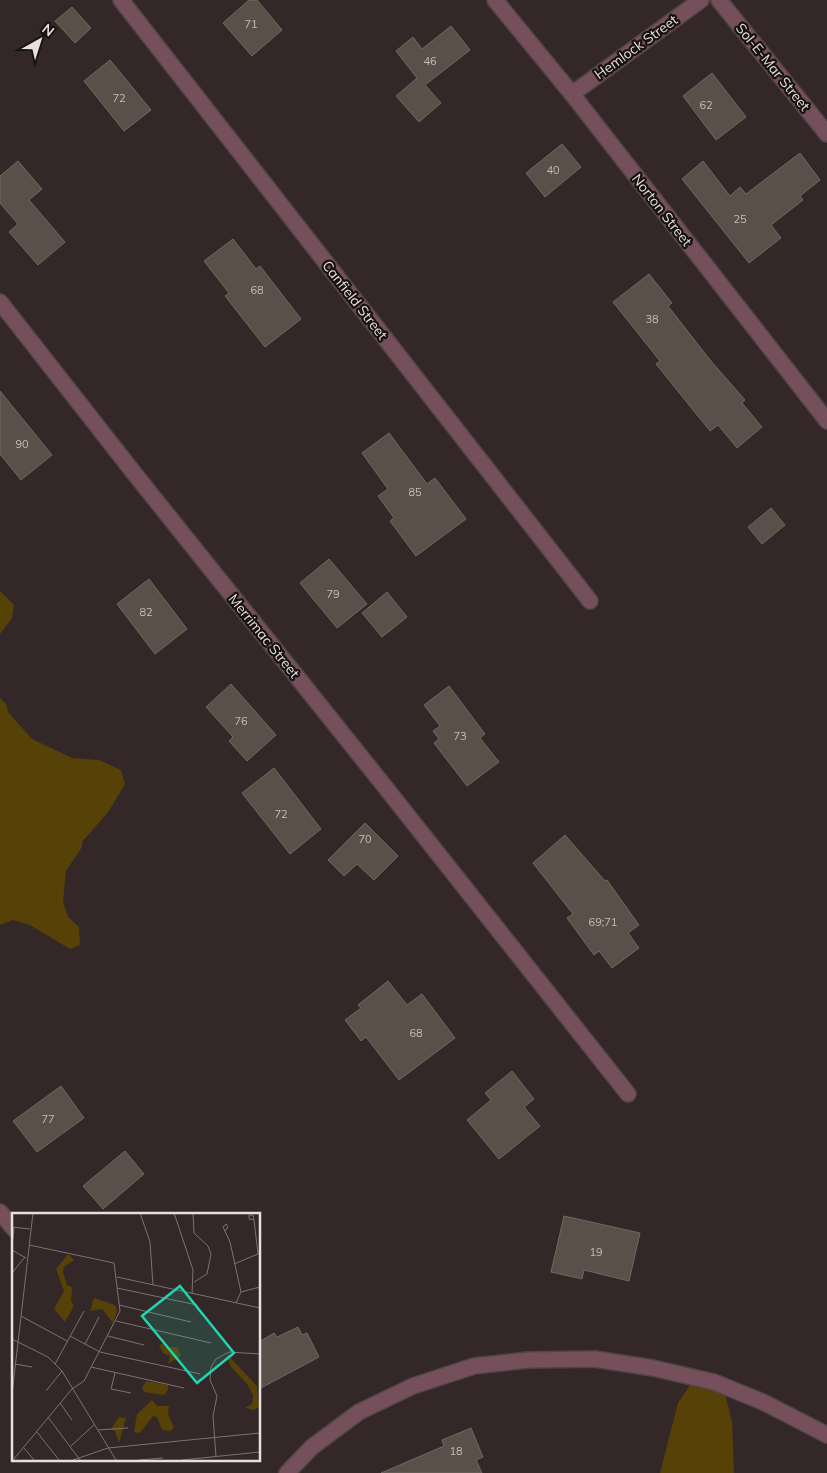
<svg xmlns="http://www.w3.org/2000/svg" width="827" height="1473" font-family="Mulish,sans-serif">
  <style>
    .green { fill: #564106 }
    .building { fill: #595049; stroke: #726861 }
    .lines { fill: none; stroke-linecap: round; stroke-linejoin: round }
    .minor-casing { stroke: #504544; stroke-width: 18 }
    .minor { stroke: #754f5b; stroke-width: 15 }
    .labels { text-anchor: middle; stroke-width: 4.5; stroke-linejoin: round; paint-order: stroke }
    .number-label { font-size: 11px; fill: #c4bcba }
    .street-label { font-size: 14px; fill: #e8e0df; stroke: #171212 }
    .inset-road { fill: none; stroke: #7b7271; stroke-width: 1 }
    .view { fill: #20d5b0; fill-opacity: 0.15; stroke: #20d5b0; stroke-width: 2.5 }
    .inset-edge { fill: none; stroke: #e8e0df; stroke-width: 2.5 }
  </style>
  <rect width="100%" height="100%" fill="#332827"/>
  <g class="green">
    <path d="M 0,591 L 14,605 L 12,618 L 0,634 Z"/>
    <path d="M 0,698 L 6,704 L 8,712 L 32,739 L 72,758 L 99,760 L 121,770 L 125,784 L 109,811 L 82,842 L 82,847 L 66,871 L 63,902 L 68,917 L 79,927 L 80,945 L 70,949 L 30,925 L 13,920 L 0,925 Z"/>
    <path d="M 697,1375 L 713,1378 L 726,1397 L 732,1422 L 734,1473 L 660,1473 L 678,1403 Z"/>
  </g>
  <g class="building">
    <path d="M 249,0 L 257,0 L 282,30 L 252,56 L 223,23 Z"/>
    <path d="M 72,7 L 91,28 L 75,43 L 55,21 Z"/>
    <path d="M 451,26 L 470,50 L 425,85 L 441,103 L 419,122 L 396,96 L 417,78 L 396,51 L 413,37 L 422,49 Z"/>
    <path d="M 110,60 L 151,110 L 124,131 L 84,81 Z"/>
    <path d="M 712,73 L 746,117 L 716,140 L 683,96 Z"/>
    <path d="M 562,144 L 581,167 L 545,197 L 526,173 Z"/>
    <path d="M 800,153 L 820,180 L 800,196 L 803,200 L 771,225 L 781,238 L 749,263 L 682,179 L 703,161 L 730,196 L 740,187 L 746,194 Z"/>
    <path d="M 18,161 L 42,189 L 29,200 L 65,242 L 38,265 L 9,232 L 18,224 L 0,203 L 0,176 Z"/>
    <path d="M 233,239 L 256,269 L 260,266 L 301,319 L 265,347 L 225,296 L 229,293 L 204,261 Z"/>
    <path d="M 649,274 L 672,303 L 668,306 L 710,360 L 745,400 L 742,403 L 762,427 L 737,448 L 718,425 L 710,431 L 656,364 L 660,361 L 613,302 Z"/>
    <path d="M 0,391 L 52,455 L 21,480 L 0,454 Z"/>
    <path d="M 389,433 L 427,484 L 435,478 L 466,519 L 416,556 L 390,521 L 394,518 L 378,496 L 388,489 L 362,453 Z"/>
    <path d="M 771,508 L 785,525 L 762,544 L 748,527 Z"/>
    <path d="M 329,559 L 367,604 L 337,628 L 300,583 Z"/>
    <path d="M 149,579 L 187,629 L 155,654 L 117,604 Z"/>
    <path d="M 387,592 L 407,617 L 382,637 L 362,613 Z"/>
    <path d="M 231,684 L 276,735 L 247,761 L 229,741 L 233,737 L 206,707 Z"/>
    <path d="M 449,686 L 485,734 L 480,738 L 499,762 L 467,786 L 434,743 L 439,739 L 433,731 L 440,726 L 424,705 Z"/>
    <path d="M 274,768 L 321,829 L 290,854 L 242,793 Z"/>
    <path d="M 365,823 L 398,856 L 374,880 L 357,864 L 344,876 L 328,860 Z"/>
    <path d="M 565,835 L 605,881 L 607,880 L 639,925 L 628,933 L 639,948 L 612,968 L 599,951 L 594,955 L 567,918 L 573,914 L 533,863 Z"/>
    <path d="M 388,981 L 407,1005 L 422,994 L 455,1038 L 399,1080 L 366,1037 L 361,1041 L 345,1020 L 361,1008 L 358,1005 Z"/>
    <path d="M 512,1071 L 534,1099 L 524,1107 L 540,1126 L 499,1159 L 467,1120 L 491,1100 L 485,1093 Z"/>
    <path d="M 61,1086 L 84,1118 L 37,1152 L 13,1121 Z"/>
    <path d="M 125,1151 L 144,1174 L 103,1209 L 83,1186 Z"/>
    <path d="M 564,1216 L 640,1233 L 629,1281 L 584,1270 L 582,1279 L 551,1272 Z"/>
    <path d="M 298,1327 L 302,1335 L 307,1333 L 319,1357 L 259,1389 L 259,1342 L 274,1333 L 277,1337 Z"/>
    <path d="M 471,1428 L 483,1457 L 476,1460 L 482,1473 L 381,1473 L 444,1446 L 442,1440 Z"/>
  </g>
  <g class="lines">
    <defs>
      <g id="minor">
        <path d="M 121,0 L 590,601"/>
        <path d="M 495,0 L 572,94 L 827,421"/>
        <path d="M 719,0 L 827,134"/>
        <path d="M 572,94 L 701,0"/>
        <path d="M 0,302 L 134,473 L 386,788 L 628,1094"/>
        <path d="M 0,1212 L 14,1229"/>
        <path d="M 287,1473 L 312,1447 L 359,1412 L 413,1386 L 474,1366 L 528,1360 L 595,1359 L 653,1368 L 714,1382 L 763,1402 L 827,1435"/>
      </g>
    </defs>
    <use href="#minor" class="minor-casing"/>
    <use href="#minor" class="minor"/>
  </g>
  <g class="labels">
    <g class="number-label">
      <text x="251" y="28">71</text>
      <text x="430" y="65">46</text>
      <text x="119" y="102">72</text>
      <text x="706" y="109">62</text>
      <text x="553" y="174">40</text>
      <text x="740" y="223">25</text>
      <text x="257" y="294">68</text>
      <text x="652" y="323">38</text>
      <text x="22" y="448">90</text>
      <text x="415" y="496">85</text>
      <text x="333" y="598">79</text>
      <text x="146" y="616">82</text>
      <text x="241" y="725">76</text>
      <text x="460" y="740">73</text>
      <text x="281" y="818">72</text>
      <text x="365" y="843">70</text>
      <text x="603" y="926">69;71</text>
      <text x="416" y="1037">68</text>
      <text x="48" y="1123">77</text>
      <text x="596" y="1256">19</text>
      <text x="456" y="1455">18</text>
    </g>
    <g class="street-label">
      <text transform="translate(636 47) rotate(-36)" y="5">Hemlock Street</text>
      <text transform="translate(773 67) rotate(51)" y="5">Sol-E-Mar Street</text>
      <text transform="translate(662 210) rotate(52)" y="5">Norton Street</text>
      <text transform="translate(355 300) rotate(52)" y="5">Canfield Street</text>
      <text transform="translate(264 636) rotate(51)" y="5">Merrimac Street</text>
    </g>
  </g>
  <g transform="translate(12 1213)">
    <rect width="248" height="248" fill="#332827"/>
    <path d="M 56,41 L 62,47 L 52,54 L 51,59 L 55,72 L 60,74 L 59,88 L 62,93 L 53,109 L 42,96 L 52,78 L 44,56 ZM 82,85 L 103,92 L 105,97 L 101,110 L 90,96 L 78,98 ZM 153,130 L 154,135 L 165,134 L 169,143 L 156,151 L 158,143 L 151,140 L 147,132 ZM 214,140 L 245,173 L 247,194 L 242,197 L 233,195 L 240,191 L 241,182 L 235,171 L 219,154 ZM 134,168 L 156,172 L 156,177 L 152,182 L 132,179 L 130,175 ZM 140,187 L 145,193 L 157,193 L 156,201 L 162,214 L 159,218 L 150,217 L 145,204 L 141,203 L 128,220 L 122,219 L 125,201 ZM 107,204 L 114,205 L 107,230 L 103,218 L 99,216 Z" fill="#564106"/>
    <path class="inset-road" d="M 128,0 L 138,29 L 141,72M 162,0 L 181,57 L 180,81M 181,0 L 182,20 L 196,33 L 199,41 L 195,61 L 182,69M 0,14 L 18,16M 213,18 L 216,14 L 214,11 L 211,14 L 218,29 L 229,79 L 224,90M 0,33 L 2,15M 0,37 L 14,45M 222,51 L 246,41 L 242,7 L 237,6 L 237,2 L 241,2 L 242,7M 0,60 L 13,44M 105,64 L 248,95M 105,75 L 185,92M 229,79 L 248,74M 107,92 L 179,109M 9,103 L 55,128M 104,108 L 199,130M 58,123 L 88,139 L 188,161M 96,123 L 132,132M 0,126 L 36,144 L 50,158 L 104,247M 73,131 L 87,104M 3,151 L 20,154M 43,151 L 72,98M 79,154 L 172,175M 103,160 L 99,176 L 119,180M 34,178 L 50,158M 0,181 L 21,0M 48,190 L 60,207M 36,204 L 68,247M 86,217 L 116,215M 25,219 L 47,247M 59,233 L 83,211M 12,235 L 22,247M 204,244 L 201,203 L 205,183 L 198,167 L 199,154 L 204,146 L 217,139 L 248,141M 1,247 L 60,176 L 72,168 L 108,98 L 102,50 L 17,32M 61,247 L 96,235 L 248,220M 127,247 L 151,245M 170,247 L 248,239"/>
    <path class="view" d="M 168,73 L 222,140 L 185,170 L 130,103 Z"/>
    <rect width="248" height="248" class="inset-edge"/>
  </g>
  <g transform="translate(40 40) rotate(39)" stroke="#171212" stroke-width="4" paint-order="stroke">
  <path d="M0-4L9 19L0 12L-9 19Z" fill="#e8e0df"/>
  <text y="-8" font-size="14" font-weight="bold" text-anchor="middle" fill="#e8e0df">N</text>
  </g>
</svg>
